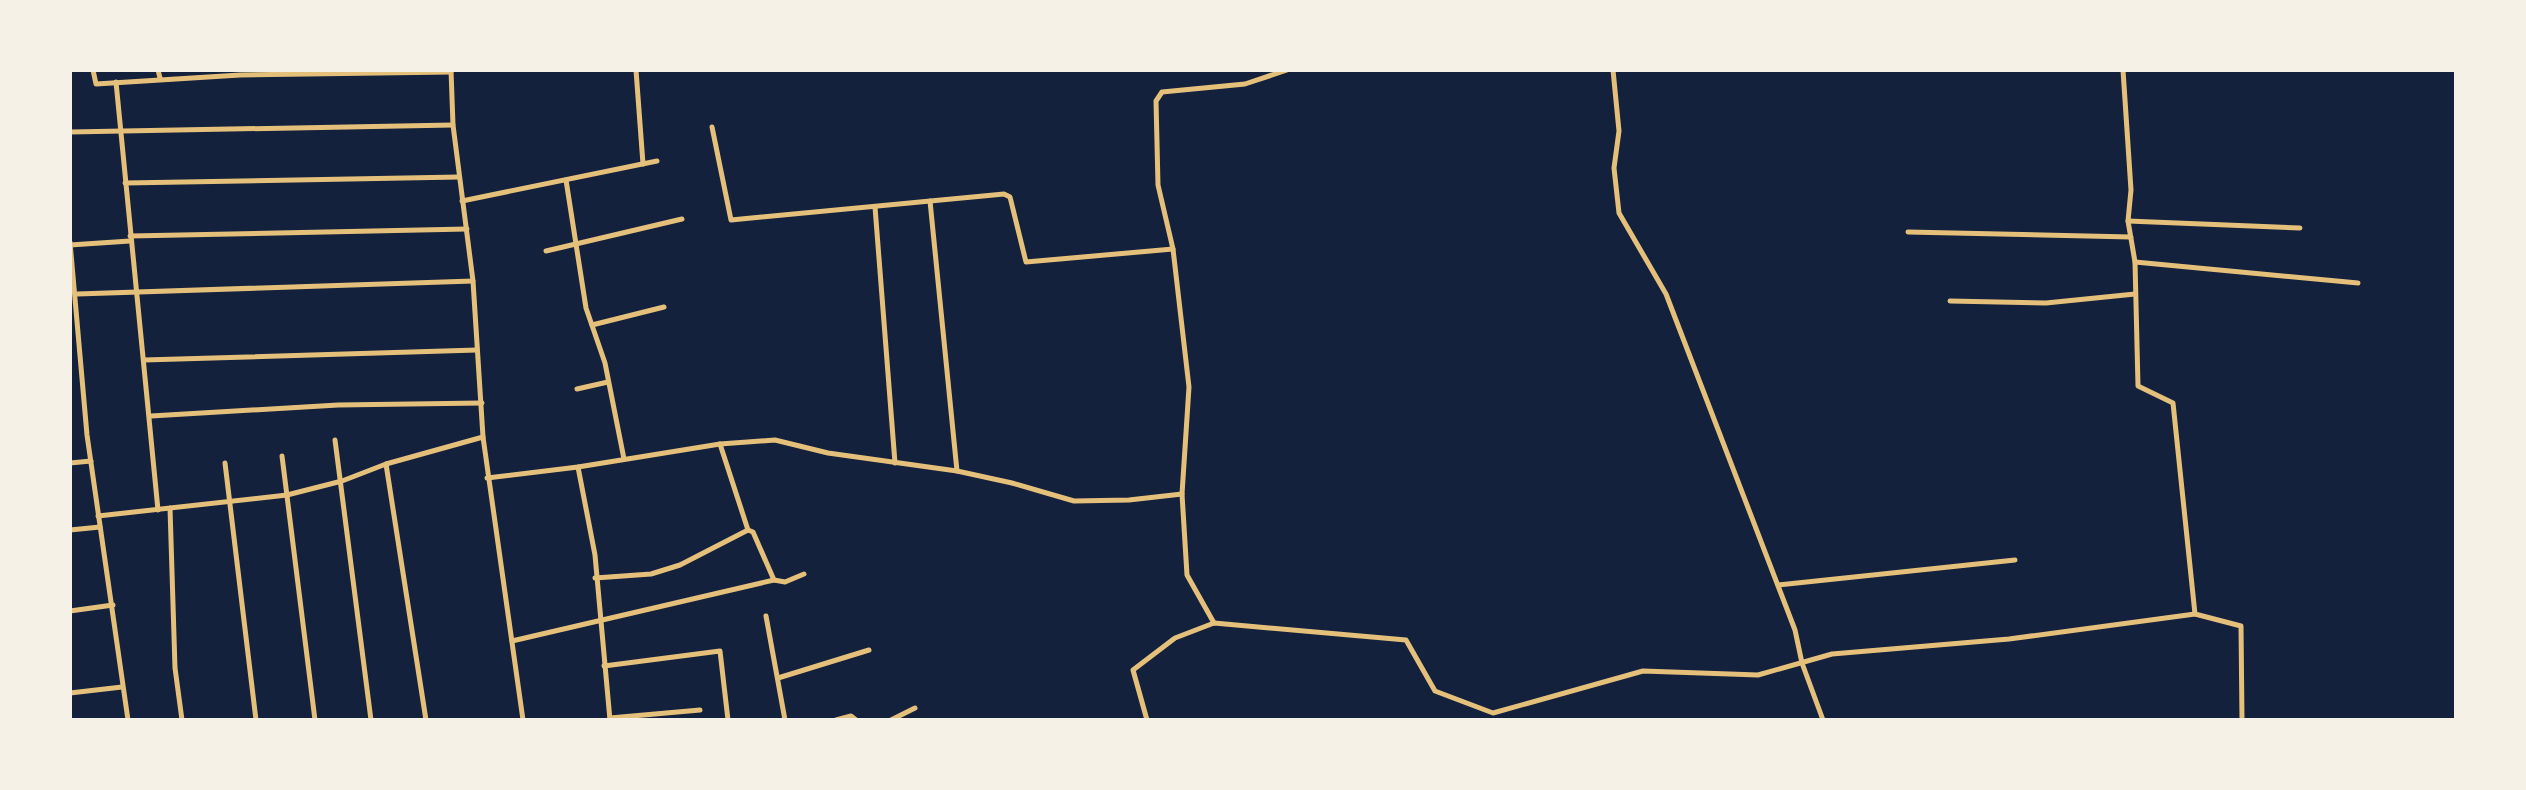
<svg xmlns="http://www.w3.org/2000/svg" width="2526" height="790" font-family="Figtree,sans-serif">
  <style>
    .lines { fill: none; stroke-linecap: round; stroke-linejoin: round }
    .minor { stroke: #e5c07b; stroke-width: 5 }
  </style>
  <rect width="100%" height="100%" fill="#14213d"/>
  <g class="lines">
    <g class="minor">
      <path d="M 93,70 L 96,84 L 240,75 L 451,72"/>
      <path d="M 158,70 L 160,78"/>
      <path d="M 451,70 L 453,125 L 473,281 L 483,437 L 523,720"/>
      <path d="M 636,70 L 643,164"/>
      <path d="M 1613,70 L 1619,131 L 1614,168 L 1619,213 L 1666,294 L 1795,630 L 1802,663 L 1823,720"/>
      <path d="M 2123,70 L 2131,190 L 2128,221 L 2135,262 L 2138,386 L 2173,403 L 2195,614 L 2241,626 L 2242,720"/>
      <path d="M 116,82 L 158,510"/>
      <path d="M 712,127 L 731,220 L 1004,194 L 1010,197 L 1026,262 L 1173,249"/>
      <path d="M 70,132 L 453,125"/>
      <path d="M 566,180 L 586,308 L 605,363 L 624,459"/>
      <path d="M 125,183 L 459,177"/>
      <path d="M 462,201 L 657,161"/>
      <path d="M 930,201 L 957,471"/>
      <path d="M 875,207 L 895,463"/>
      <path d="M 2128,221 L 2300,228"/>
      <path d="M 1908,232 L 2131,237"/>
      <path d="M 130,236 L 467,229"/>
      <path d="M 70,242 L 87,435 L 128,720"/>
      <path d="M 70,245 L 130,241"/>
      <path d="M 546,251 L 682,219"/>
      <path d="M 2135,262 L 2358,283"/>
      <path d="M 77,294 L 473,281"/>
      <path d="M 1950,301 L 2046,303 L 2135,294"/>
      <path d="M 592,325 L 664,307"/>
      <path d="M 144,360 L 477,350"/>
      <path d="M 577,389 L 608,382"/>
      <path d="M 151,416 L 338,405 L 482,403"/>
      <path d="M 335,440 L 371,720"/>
      <path d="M 720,444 L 748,530 L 753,532 L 774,580 L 785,582 L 804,574"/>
      <path d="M 282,456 L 315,720"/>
      <path d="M 70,463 L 91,461"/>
      <path d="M 225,463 L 256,720"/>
      <path d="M 386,464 L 426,720"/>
      <path d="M 578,467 L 595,555 L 610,720"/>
      <path d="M 487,478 L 578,467 L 720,444 L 775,440 L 828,453 L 957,471 L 1012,483 L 1074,501 L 1129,500 L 1182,494"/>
      <path d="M 170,508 L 175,668 L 182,720"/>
      <path d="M 98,516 L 287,495 L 342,481 L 386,464 L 483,437"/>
      <path d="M 70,530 L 100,527"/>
      <path d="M 595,578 L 651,574 L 680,565 L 748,530"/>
      <path d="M 1778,585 L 2015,560"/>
      <path d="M 70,611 L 113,605"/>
      <path d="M 766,616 L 785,720"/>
      <path d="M 1214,623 L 1187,575 L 1182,494 L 1189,387 L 1173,249 L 1158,185 L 1156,101 L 1162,92 L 1245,84 L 1287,70"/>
      <path d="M 512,641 L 774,580"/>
      <path d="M 604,666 L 720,651 L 728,720"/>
      <path d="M 778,678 L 869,650"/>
      <path d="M 70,693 L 122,687"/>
      <path d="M 610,718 L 700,710"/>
      <path d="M 836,720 L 851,716 L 856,720"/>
      <path d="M 891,720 L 915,708"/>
      <path d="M 1147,720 L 1133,670 L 1175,638 L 1214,623 L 1406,640 L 1435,691 L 1493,713 L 1643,671 L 1758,675 L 1832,654 L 2009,639 L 2195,614"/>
    </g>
  </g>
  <rect width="2526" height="790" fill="none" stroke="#f6f1e7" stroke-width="144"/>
</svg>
